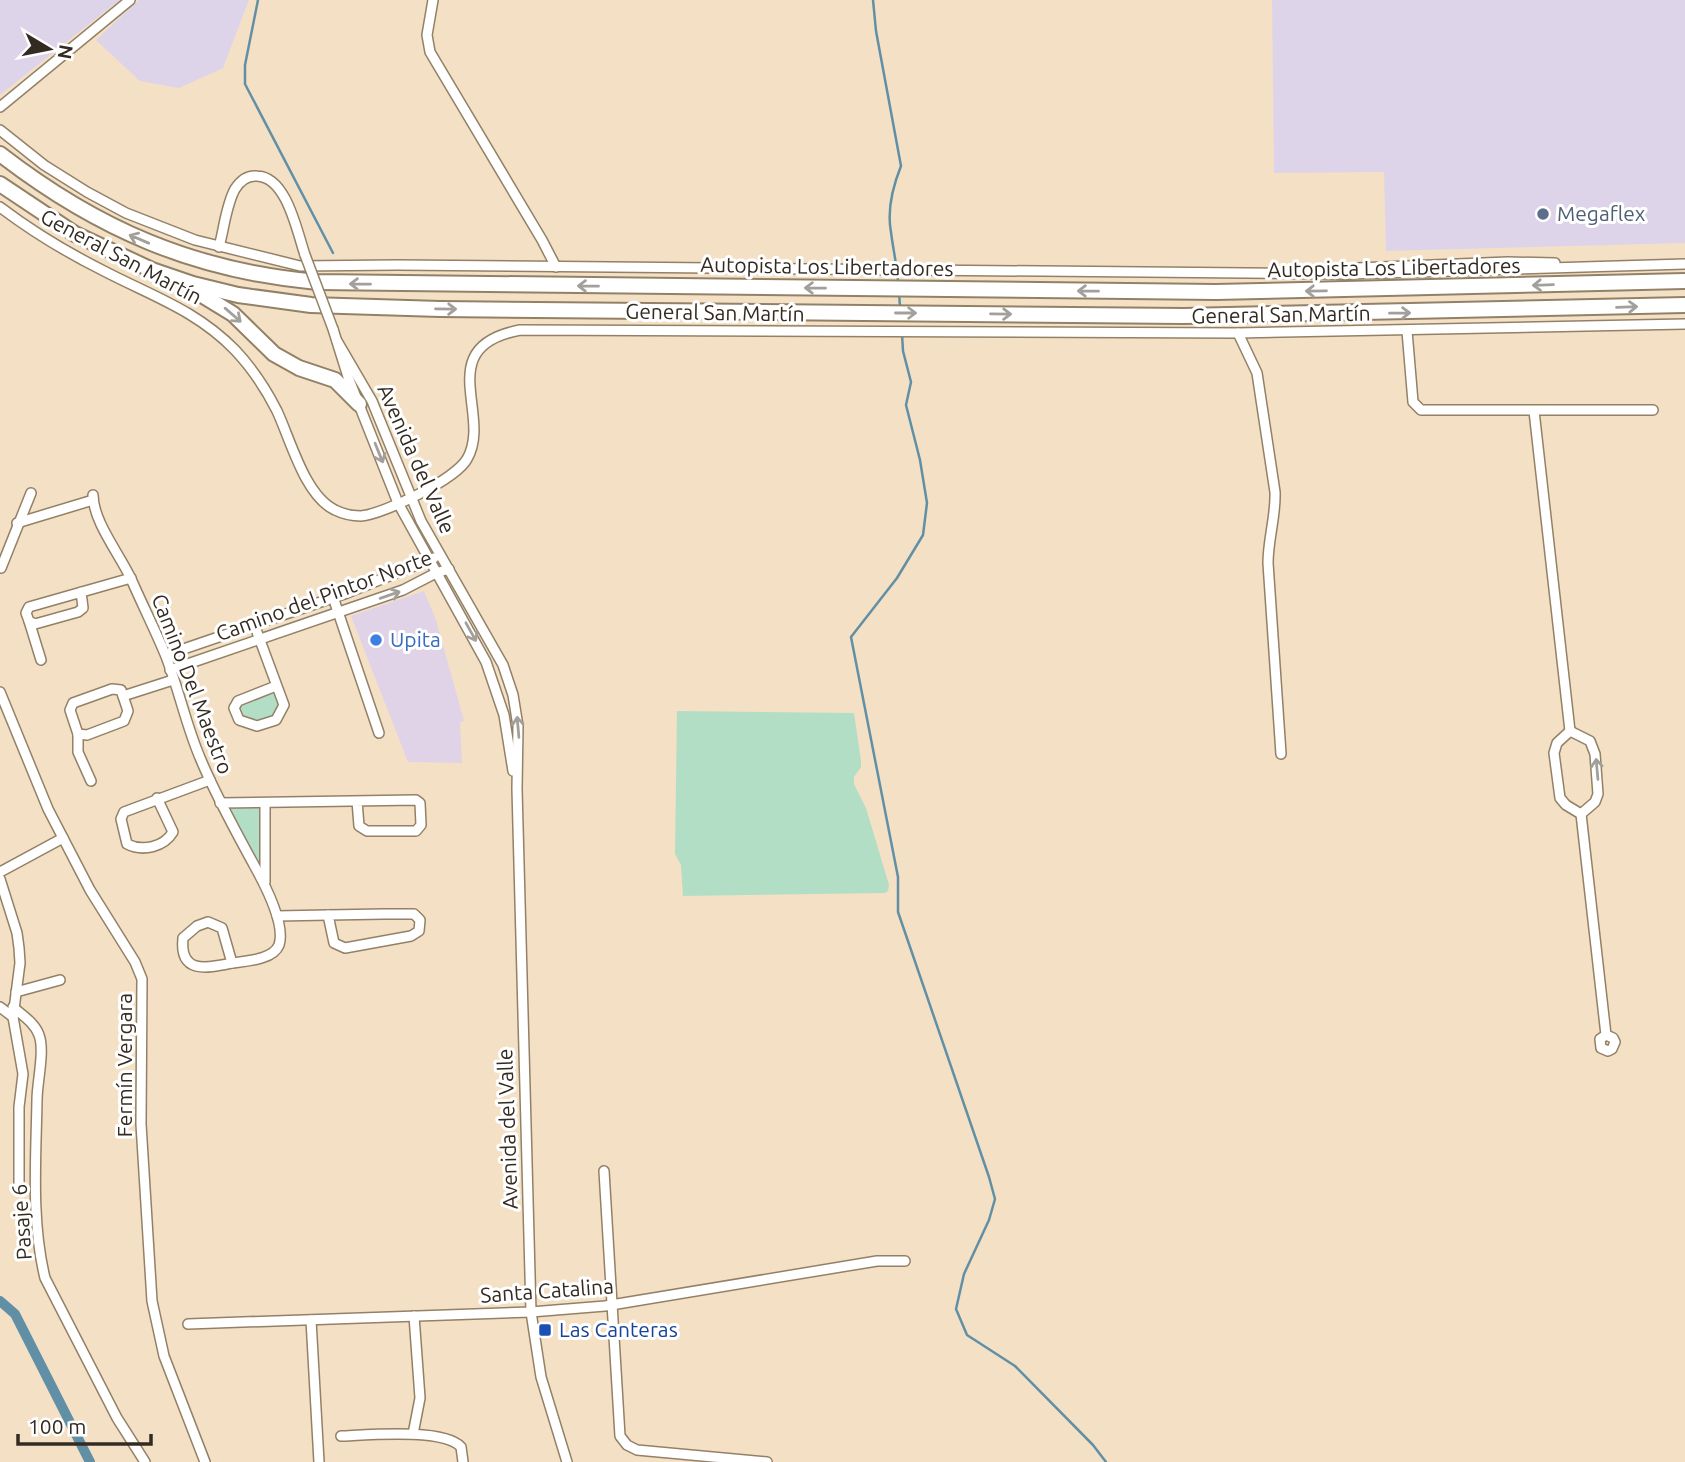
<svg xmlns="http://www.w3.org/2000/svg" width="1685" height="1462" font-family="Ubuntu,sans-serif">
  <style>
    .commercial { fill: #e1d3e7 }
    .industrial { fill: #ded4e9 }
    .green { fill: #b2dec6 }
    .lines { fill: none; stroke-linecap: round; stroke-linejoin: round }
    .stream { stroke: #6190a6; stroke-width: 2.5 }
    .canal { stroke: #6190a6; stroke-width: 10 }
    .minor-casing { stroke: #938167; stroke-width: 12 }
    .highway-casing { stroke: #938167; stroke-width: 18 }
    .minor { stroke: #fff; stroke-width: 9 }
    .highway { stroke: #fff; stroke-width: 14 }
    .minor-bridge-casing { stroke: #938167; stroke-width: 12; stroke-linecap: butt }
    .minor-bridge { stroke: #fff; stroke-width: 9 }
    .oneway { stroke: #a3a09b }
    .service-dot { fill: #5c6f8a; stroke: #fff; stroke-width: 2.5 }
    .shop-dot { fill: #3f7fe0; stroke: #fff; stroke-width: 2.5 }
    .transit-dot { fill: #1a4fb4; stroke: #fff; stroke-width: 2.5 }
    .labels { text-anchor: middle; stroke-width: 6; stroke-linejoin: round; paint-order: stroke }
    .service-label { font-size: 21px; fill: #4e5e75; stroke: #fff; text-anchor: start }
    .street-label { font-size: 21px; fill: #332b21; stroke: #fff }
    .shop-label { font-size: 21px; fill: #366cbe; stroke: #fff; text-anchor: start }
    .transit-label { font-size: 21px; fill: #164399; stroke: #fff; text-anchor: start }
  </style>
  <rect width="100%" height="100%" fill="#f4e0c4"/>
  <path class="commercial" d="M 424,591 L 436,620 L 464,721 L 460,722 L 462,763 L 408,762 L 351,616 Z"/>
  <g class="industrial">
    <path d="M 0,0 L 122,0 L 113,5 L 0,95 Z"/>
    <path d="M 139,0 L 249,0 L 223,68 L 179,88 L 140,81 L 96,40 Z"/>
    <path d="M 1272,0 L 1685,0 L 1685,243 L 1386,251 L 1384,172 L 1274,173 Z"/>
  </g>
  <g class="green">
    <path d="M 272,692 L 276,695 L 279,706 L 274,717 L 258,723 L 245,720 L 237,709 L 240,703 Z"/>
    <path d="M 677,711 L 854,713 L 861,761 L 861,767 L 854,777 L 854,784 L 866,808 L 889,885 L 888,891 L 885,893 L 683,896 L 681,865 L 675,854 Z"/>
    <path d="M 262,806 L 261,868 L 228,807 Z"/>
  </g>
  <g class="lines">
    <g class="stream">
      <path d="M 258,0 L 245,65 L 245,84 L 333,253"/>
      <path d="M 873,0 L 876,31 L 901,166 C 893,186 887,211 891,232 C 893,249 897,265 898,282"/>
      <path d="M 899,292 L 900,307"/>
      <path d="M 902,334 L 903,351 L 911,382 L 906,405 L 920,460 L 927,503 L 923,535 L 897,578 L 851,637 L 898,877 L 898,912 L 989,1177 L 995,1199 L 989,1220 L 964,1274 L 956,1309 L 967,1335 L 1015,1366 L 1093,1445 L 1106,1462"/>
    </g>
    <path class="canal" d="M 0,1301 L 15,1314 L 90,1462"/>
    <defs>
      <g id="minor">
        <path d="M 433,0 L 427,35 L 430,52 L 542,240 L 556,267"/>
        <path d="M 0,107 L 130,0"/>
        <path d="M 0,130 L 44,165 L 87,192 L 126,213 L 195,240 L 300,266 L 397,265 L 1347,274 L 1685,264"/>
        <path d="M 0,207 C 33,232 68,253 104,271 C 152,296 196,310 235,350 C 252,368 266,389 277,411 C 291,441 305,496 335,510 C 343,514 352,516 361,516 C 384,514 456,479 467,459 C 493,415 431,347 520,330 L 1238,333 L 1685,324"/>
        <path d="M 219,247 C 224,229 226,205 235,189 C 240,181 247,175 257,176 C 287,177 297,232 305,255"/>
        <path d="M 1331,269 L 1508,262 L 1555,263"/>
        <path d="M 333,329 L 348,377 L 398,503 L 486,662 L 504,715 L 513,771"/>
        <path d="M 1407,331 L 1413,402 L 1421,410 L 1653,410"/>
        <path d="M 1238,333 L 1257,373 L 1275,492 C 1276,516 1268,539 1268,563 L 1281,754"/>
        <path d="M 337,341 L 372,401 L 421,521 L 503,665 L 513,695 L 518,726 L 517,789 L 531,1312 L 541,1377 L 567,1462"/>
        <path d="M 1534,411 L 1570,731"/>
        <path d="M 93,495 C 93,522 121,556 132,581 C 143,606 155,630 165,654 C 179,689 186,726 201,760 C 216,796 235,830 254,865 C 264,883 286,924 279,945 C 273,960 246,961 232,963"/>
        <path d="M 17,523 L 93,500"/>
        <path d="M 1,568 L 31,493"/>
        <path d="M 81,592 L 83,608 L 78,612 L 35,624 L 29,621 L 26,613 L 29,607 L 131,578"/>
        <path d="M 333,597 L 379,733"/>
        <path d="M 29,621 L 41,660"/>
        <path d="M 254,624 L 284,705 L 276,720 L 257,726 L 239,720 L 234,708 L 238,701 L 276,686"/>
        <path d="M 166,655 L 347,593 L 434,558"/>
        <path d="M 170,670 L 403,590 L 436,573 L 449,569"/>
        <path d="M 112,689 L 121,690 L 128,711 L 124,721 L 87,735 L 78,734 L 70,710 L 73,703 Z"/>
        <path d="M 0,692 L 48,809 L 90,890 L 135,962 L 142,979 L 141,1124 L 152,1301 L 164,1356 L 205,1462"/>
        <path d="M 123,696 L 173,680"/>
        <path d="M 1570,731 L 1590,741 L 1595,754 L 1598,794 L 1595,802 L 1581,814"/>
        <path d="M 1570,731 L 1557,743 L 1554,753 L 1560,798 L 1566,805 L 1581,814"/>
        <path d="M 78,734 L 78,752 L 91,781"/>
        <path d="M 157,798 L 173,832 C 164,847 143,852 127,844 L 121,819 L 124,812 L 210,780"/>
        <path d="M 220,803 L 416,800 L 420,803 L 421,825 L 416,831 L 367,831 L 359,826 L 357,801"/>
        <path d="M 1581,814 L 1606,1035 L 1613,1038 L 1615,1042 L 1612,1049 L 1608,1051 L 1601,1048 L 1600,1039 L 1606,1035"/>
        <path d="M 0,872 L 63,838"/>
        <path d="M 0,879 L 17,933 L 19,948 L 20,963 L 13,1017 L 23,1074 L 19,1107 L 19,1185"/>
        <path d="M 265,882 L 265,803"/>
        <path d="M 384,914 L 414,914 L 420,920 L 419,931 L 411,936 L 345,948 L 334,943 L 328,915 Z"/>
        <path d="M 277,916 L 328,915"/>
        <path d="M 208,922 L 222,928 L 232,963 C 208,968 179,975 183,938 L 197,926 Z"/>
        <path d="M 16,992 L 60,980"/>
        <path d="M 0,1007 L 13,1017"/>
        <path d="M 13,1007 C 22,1015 35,1023 39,1035 C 45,1051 37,1082 37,1100 C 36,1158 31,1221 45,1278 L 117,1418 L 145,1462"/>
        <path d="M 604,1171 L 620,1436 L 627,1445 L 637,1450 L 767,1462"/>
        <path d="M 311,1320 L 319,1462"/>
        <path d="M 188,1324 L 531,1312 L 605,1306 L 877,1261 L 905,1261"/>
        <path d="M 413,1434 L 420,1398 L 414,1316"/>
        <path d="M 341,1436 C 367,1435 444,1428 461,1447 L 463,1462"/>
      </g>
      <g id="highway">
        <path d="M 0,154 C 97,229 194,271 317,282 L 1216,292 L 1685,281"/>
        <path d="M 0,184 L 75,234 L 152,270 L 193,284 L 238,295 L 311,305 L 440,309 L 1184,316 L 1685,305"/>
        <path d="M 197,292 L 233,314 L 274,354 L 299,368 L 335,380 L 359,404"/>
      </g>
    </defs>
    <use href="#minor" class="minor-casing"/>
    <use href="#highway" class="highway-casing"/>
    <use href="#minor" class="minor"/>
    <use href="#highway" class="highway"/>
    <defs>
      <path id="minor-bridge" d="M 305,255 L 333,329"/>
    </defs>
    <use href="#minor-bridge" class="minor-bridge-casing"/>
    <use href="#minor-bridge" class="minor-bridge"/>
  </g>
  <defs><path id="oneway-shaft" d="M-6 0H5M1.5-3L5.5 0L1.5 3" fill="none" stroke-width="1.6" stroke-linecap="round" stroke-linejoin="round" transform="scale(1.75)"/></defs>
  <g class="oneway">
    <use href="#oneway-shaft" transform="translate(139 239) rotate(-157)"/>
    <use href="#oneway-shaft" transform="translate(360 284) rotate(-179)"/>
    <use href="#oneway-shaft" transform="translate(1543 285) rotate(178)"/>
    <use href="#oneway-shaft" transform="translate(588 286) rotate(-179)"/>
    <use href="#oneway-shaft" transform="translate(815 288) rotate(-179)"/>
    <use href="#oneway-shaft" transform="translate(1088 291) rotate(-179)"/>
    <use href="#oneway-shaft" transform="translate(1316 291) rotate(179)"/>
    <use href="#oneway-shaft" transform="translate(1627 307) rotate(-2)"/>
    <use href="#oneway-shaft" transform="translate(446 309) rotate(1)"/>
    <use href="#oneway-shaft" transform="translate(906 313)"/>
    <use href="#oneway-shaft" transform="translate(1400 313) rotate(-1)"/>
    <use href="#oneway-shaft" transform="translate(1001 314) rotate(1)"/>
    <use href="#oneway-shaft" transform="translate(233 315) rotate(41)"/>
    <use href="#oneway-shaft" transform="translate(379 453) rotate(68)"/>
    <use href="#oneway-shaft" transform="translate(390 595) rotate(-19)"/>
    <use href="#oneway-shaft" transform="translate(471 632) rotate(61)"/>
    <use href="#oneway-shaft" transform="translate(518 727) rotate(-95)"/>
    <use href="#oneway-shaft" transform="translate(1597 769) rotate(-95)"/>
  </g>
  <circle class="service-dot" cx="1543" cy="214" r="7"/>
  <circle class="shop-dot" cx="376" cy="640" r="7"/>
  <rect class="transit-dot" x="538" y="1323" width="14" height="14" rx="3.5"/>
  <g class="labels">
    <g class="service-label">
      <text x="1557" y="221">Megaflex</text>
    </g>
    <g class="street-label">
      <text transform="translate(121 257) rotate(28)" y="7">General San Martín</text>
      <text transform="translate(827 267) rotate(1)" y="7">Autopista Los Libertadores</text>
      <text transform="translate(1394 268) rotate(-1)" y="7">Autopista Los Libertadores</text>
      <text transform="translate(715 313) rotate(1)" y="7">General San Martín</text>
      <text transform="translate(1281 315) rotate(-1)" y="7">General San Martín</text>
      <text transform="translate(416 459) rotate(66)" y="7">Avenida del Valle</text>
      <text transform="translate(324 596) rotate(-20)" y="7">Camino del Pintor Norte</text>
      <text transform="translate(192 684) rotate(69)" y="7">Camino Del Maestro</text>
      <text transform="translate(125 1065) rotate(-90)" y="7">Fermín Vergara</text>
      <text transform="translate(508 1129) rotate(-92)" y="7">Avenida del Valle</text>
      <text transform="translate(22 1222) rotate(-94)" y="7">Pasaje 6</text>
      <text transform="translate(547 1291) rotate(-4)" y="7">Santa Catalina</text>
    </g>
    <g class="shop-label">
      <text x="390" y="647">Upita</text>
    </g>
    <g class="transit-label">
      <text x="559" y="1337">Las Canteras</text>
    </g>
  </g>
  <g transform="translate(49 49) rotate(100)" stroke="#ffffff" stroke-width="5" paint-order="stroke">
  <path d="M0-5L12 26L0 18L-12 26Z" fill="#332b21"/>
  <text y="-10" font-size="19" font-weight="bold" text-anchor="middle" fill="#332b21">N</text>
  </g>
  <path d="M18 1434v10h133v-10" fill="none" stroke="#332b21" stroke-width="3.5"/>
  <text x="28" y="1434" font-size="21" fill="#332b21" stroke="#ffffff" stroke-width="5" paint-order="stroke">100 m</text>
</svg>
